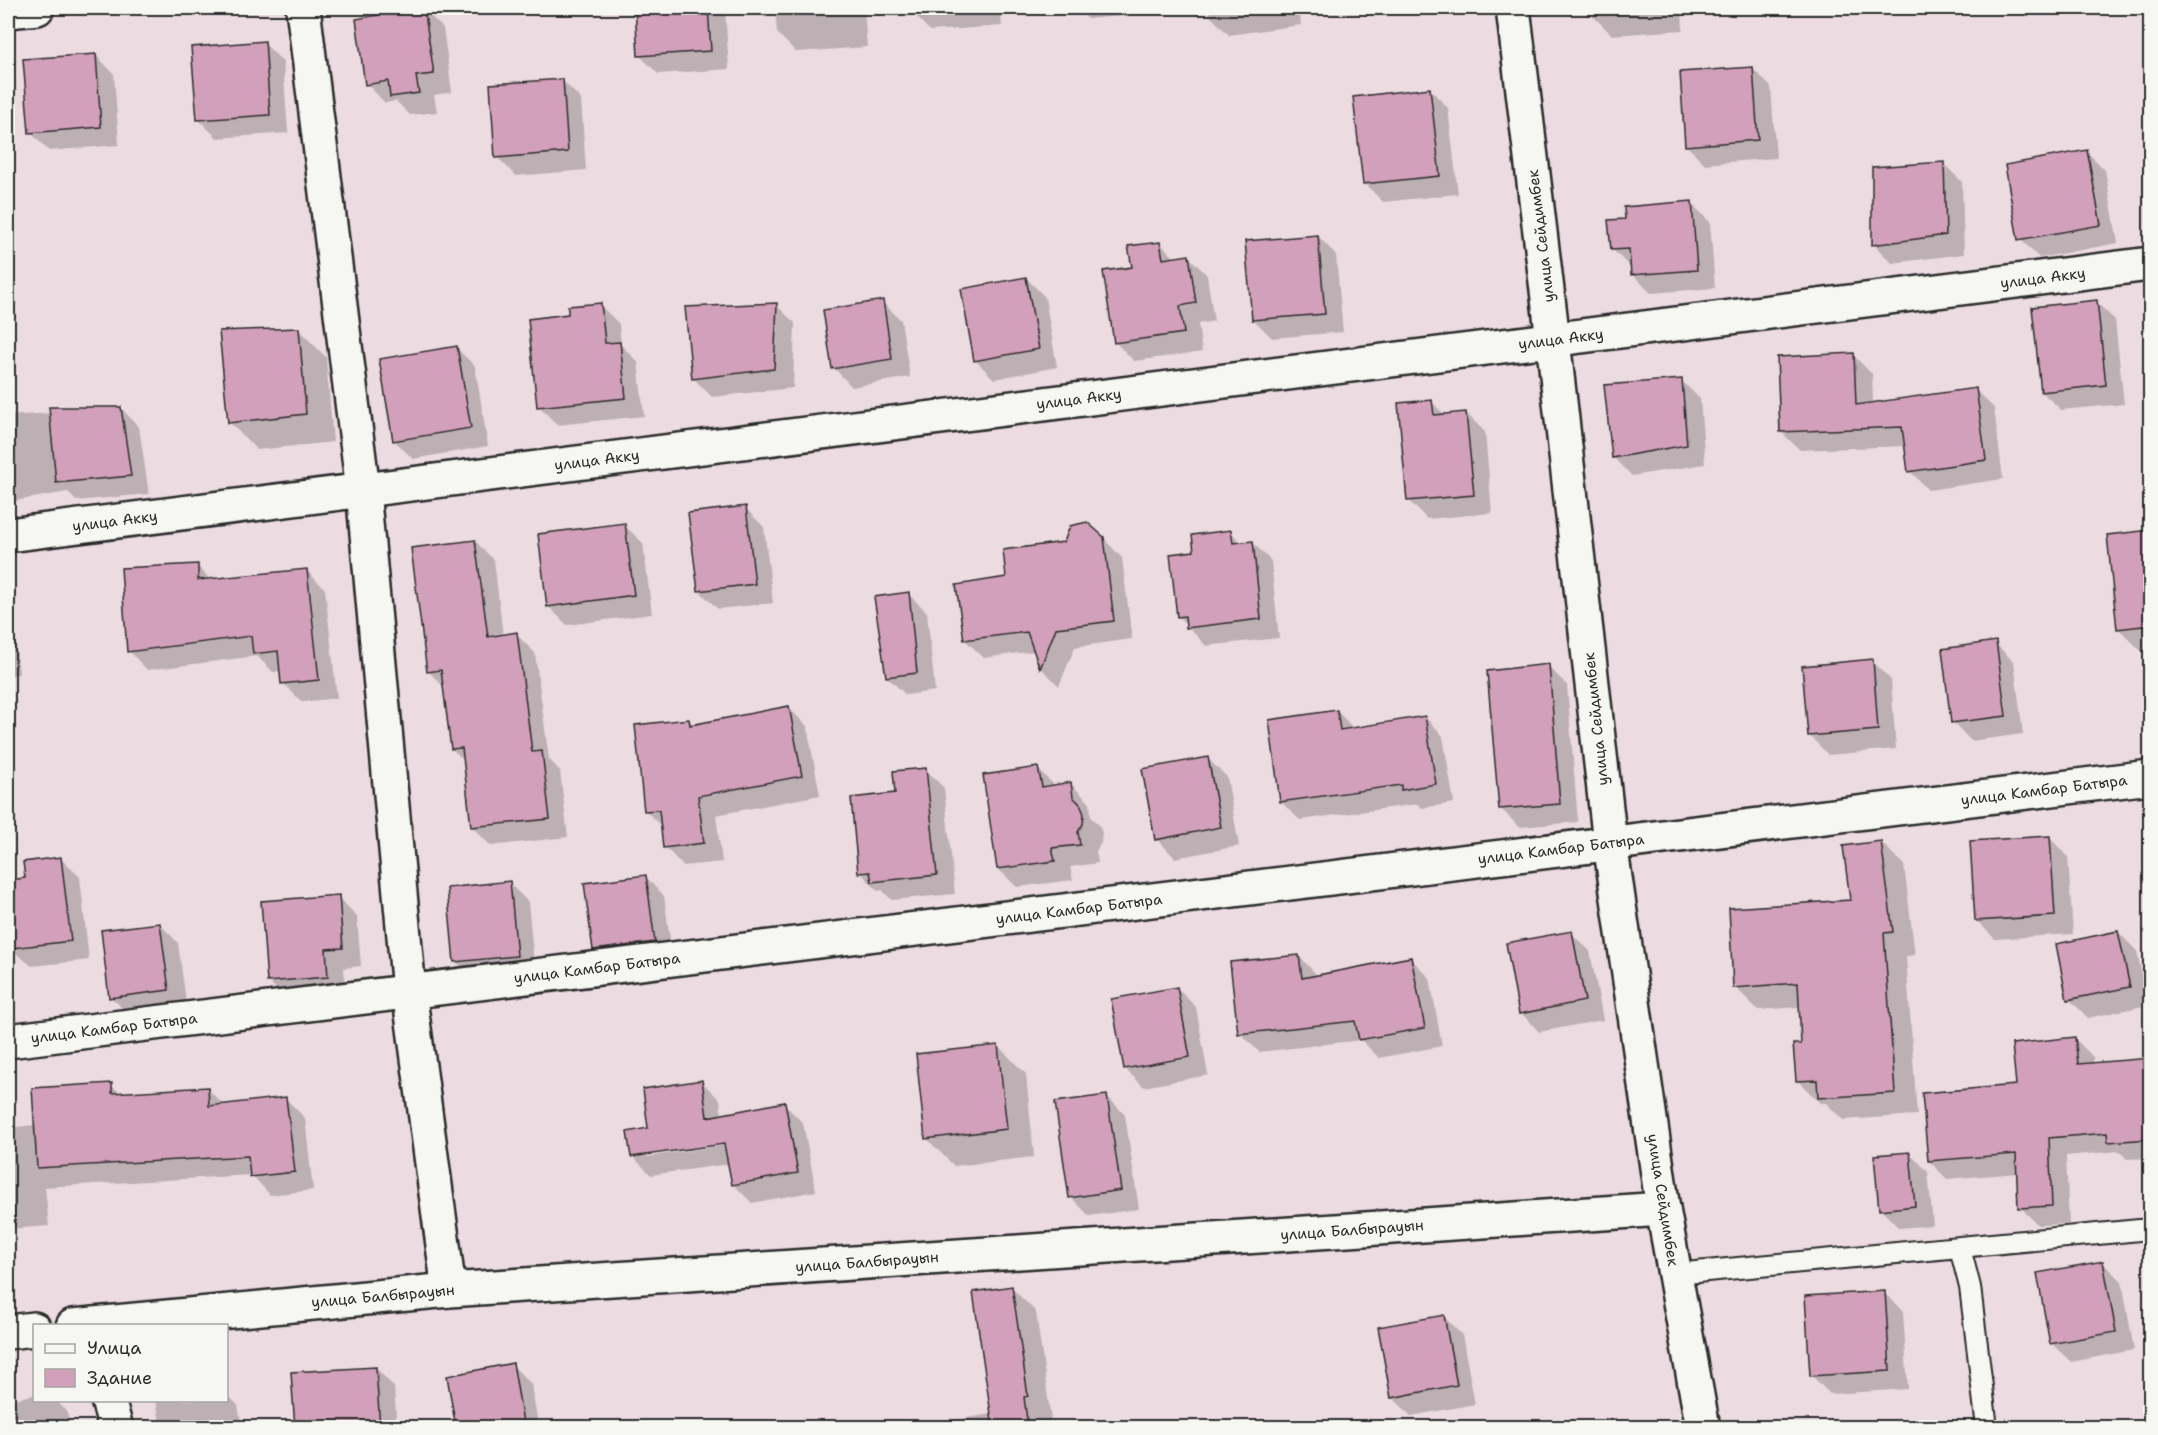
<svg xmlns="http://www.w3.org/2000/svg" width="2158" height="1435" font-family="'Shantell Sans',sans-serif">
  <style>
    .shadow { fill: #0003; fill-rule: evenodd }
    .building { fill: #d3a0bb; stroke: #2b2b2b; stroke-width: 1.5 }
    .lines { fill: none; stroke-linecap: round; stroke-linejoin: round }
    .service-casing { stroke: #2b2b2b; stroke-width: 24 }
    .minor-casing { stroke: #2b2b2b; stroke-width: 38 }
    .service { stroke: #f6f6f2; stroke-width: 20 }
    .minor { stroke: #f6f6f2; stroke-width: 33 }
    .labels { text-anchor: middle; stroke-width: 5; stroke-linejoin: round; paint-order: stroke }
    .street-label { font-size: 15px; fill: #2b2b2b; stroke: #f6f6f2 }
  </style>
  <rect width="100%" height="100%" fill="#ecdce2"/>
  <filter id="ink" filterUnits="userSpaceOnUse"><feTurbulence type="fractalNoise" baseFrequency=".0167" numOctaves="2"/><feDisplacementMap in="SourceGraphic" scale="12" xChannelSelector="R" yChannelSelector="G"/><feConvolveMatrix kernelMatrix="1 2 1 2 8 2 1 2 1" color-interpolation-filters="sRGB"/></filter>
  <g filter="url(#ink)">
    <g class="shadow">
      <path d="M 404,8 L 409,12 L 424,10 L 443,28 L 452,92 L 434,95 L 437,112 L 410,115 L 396,101 L 385,103 L 367,84 L 379,12 Z"/>
      <path d="M 636,8 L 725,8 L 729,69 L 658,74 L 639,55 Z"/>
      <path d="M 775,8 L 864,8 L 867,47 L 796,52 L 777,33 Z"/>
      <path d="M 911,8 L 1000,8 L 1002,26 L 930,31 L 912,12 Z"/>
      <path d="M 1077,8 L 1152,8 L 1152,13 L 1088,19 Z"/>
      <path d="M 1209,8 L 1299,8 L 1301,25 L 1229,35 L 1210,16 Z"/>
      <path d="M 1593,8 L 1682,8 L 1683,30 L 1612,35 L 1593,16 Z"/>
      <path d="M 264,43 L 283,62 L 288,133 L 217,138 L 198,119 Z"/>
      <path d="M 96,55 L 114,74 L 119,145 L 49,151 L 30,132 Z"/>
      <path d="M 1752,68 L 1771,87 L 1776,158 L 1705,164 L 1686,145 Z"/>
      <path d="M 562,80 L 581,99 L 586,170 L 516,176 L 497,157 Z"/>
      <path d="M 1430,89 L 1448,108 L 1458,194 L 1383,202 L 1364,183 Z"/>
      <path d="M 2086,151 L 2105,170 L 2118,243 L 2039,258 L 2020,239 Z"/>
      <path d="M 1943,163 L 1962,182 L 1964,254 L 1892,263 L 1874,245 L 1873,169 Z"/>
      <path d="M 1691,203 L 1710,222 L 1715,288 L 1651,293 L 1632,274 L 1632,269 L 1613,250 L 1626,220 Z"/>
      <path d="M 1318,236 L 1336,255 L 1343,332 L 1272,338 L 1253,319 Z"/>
      <path d="M 1160,243 L 1175,258 L 1188,256 L 1207,275 L 1214,321 L 1198,324 L 1202,352 L 1134,361 L 1115,342 L 1133,268 Z"/>
      <path d="M 1026,278 L 1045,297 L 1057,367 L 994,379 L 975,360 Z"/>
      <path d="M 882,302 L 901,320 L 910,377 L 852,387 L 834,368 Z"/>
      <path d="M 2096,302 L 2115,320 L 2124,404 L 2061,410 L 2042,392 Z"/>
      <path d="M 600,305 L 619,324 L 621,345 L 638,362 L 644,416 L 557,425 L 539,406 L 570,316 Z"/>
      <path d="M 776,305 L 795,323 L 793,388 L 712,397 L 694,379 Z"/>
      <path d="M 298,329 L 326,357 L 333,442 L 257,450 L 229,422 Z"/>
      <path d="M 456,348 L 475,366 L 488,446 L 413,459 L 394,440 Z"/>
      <path d="M 1853,355 L 1872,374 L 1873,404 L 1975,390 L 1994,408 L 2003,479 L 1928,490 L 1910,471 L 1906,446 L 1800,450 L 1781,432 Z"/>
      <path d="M 1681,380 L 1700,399 L 1705,464 L 1632,476 L 1614,458 Z"/>
      <path d="M 1432,402 L 1445,415 L 1466,413 L 1485,432 L 1492,513 L 1427,519 L 1408,500 Z"/>
      <path d="M 121,408 L 139,427 L 149,494 L 76,501 L 68,492 L 8,502 L 8,416 Z"/>
      <path d="M 745,508 L 764,527 L 773,603 L 718,609 L 699,591 Z"/>
      <path d="M 624,525 L 643,543 L 652,614 L 567,625 L 548,606 Z"/>
      <path d="M 1230,531 L 1242,543 L 1252,542 L 1271,561 L 1279,638 L 1206,646 L 1178,616 L 1195,553 Z"/>
      <path d="M 2150,531 L 2150,656 L 2146,656 L 2118,628 Z"/>
      <path d="M 1103,538 L 1122,558 L 1132,639 L 1075,647 L 1059,686 L 1041,668 L 1035,651 L 984,658 L 965,640 L 1008,578 Z"/>
      <path d="M 475,541 L 494,560 L 503,636 L 516,634 L 535,653 L 549,759 L 560,771 L 568,837 L 491,846 L 472,827 L 465,761 L 452,749 L 444,687 L 428,671 Z"/>
      <path d="M 197,566 L 211,580 L 306,570 L 325,589 L 337,698 L 302,702 L 283,683 L 282,671 L 273,672 L 257,656 L 147,670 L 129,651 Z"/>
      <path d="M 908,594 L 927,612 L 935,691 L 906,695 L 887,677 Z"/>
      <path d="M 8,617 L 13,623 L 19,674 L 8,676 Z"/>
      <path d="M 1995,643 L 2014,662 L 2023,734 L 1971,741 L 1953,722 Z"/>
      <path d="M 1872,661 L 1891,680 L 1896,749 L 1828,755 L 1810,736 Z"/>
      <path d="M 1548,666 L 1567,685 L 1578,822 L 1519,827 L 1501,809 Z"/>
      <path d="M 789,708 L 807,726 L 820,795 L 716,815 L 722,862 L 683,866 L 665,847 L 662,827 L 646,811 L 689,720 L 694,725 Z"/>
      <path d="M 1337,711 L 1354,729 L 1425,717 L 1443,736 L 1454,803 L 1422,808 L 1418,804 L 1300,820 L 1281,802 Z"/>
      <path d="M 1208,759 L 1227,777 L 1239,846 L 1175,858 L 1157,839 Z"/>
      <path d="M 925,769 L 944,788 L 955,894 L 892,900 L 882,890 L 878,891 L 860,872 L 897,795 Z"/>
      <path d="M 1038,769 L 1055,786 L 1071,784 L 1090,803 L 1091,817 L 1099,825 L 1102,833 L 1101,843 L 1096,851 L 1098,863 L 1070,867 L 1073,880 L 1017,887 L 998,869 Z"/>
      <path d="M 2050,838 L 2068,857 L 2073,934 L 1995,939 L 1976,920 Z"/>
      <path d="M 1881,842 L 1904,865 L 1915,955 L 1906,956 L 1917,1115 L 1843,1120 L 1826,1103 L 1820,1103 L 1797,1080 L 1803,1045 L 1801,1007 L 1758,1010 L 1735,987 L 1852,902 Z"/>
      <path d="M 61,859 L 80,877 L 89,960 L 32,966 L 8,947 L 8,881 L 27,879 Z"/>
      <path d="M 646,877 L 664,896 L 673,961 L 613,968 L 594,949 Z"/>
      <path d="M 509,883 L 528,902 L 535,974 L 474,980 L 456,961 Z"/>
      <path d="M 338,897 L 357,916 L 361,966 L 344,968 L 346,996 L 287,1000 L 268,981 Z"/>
      <path d="M 160,924 L 178,943 L 187,1009 L 130,1016 L 111,997 Z"/>
      <path d="M 2118,932 L 2137,951 L 2148,1005 L 2088,1018 L 2069,999 Z"/>
      <path d="M 1571,933 L 1590,951 L 1603,1020 L 1539,1032 L 1521,1013 Z"/>
      <path d="M 1299,956 L 1318,976 L 1411,959 L 1430,978 L 1442,1046 L 1379,1058 L 1361,1040 L 1259,1052 L 1240,1033 Z"/>
      <path d="M 1177,988 L 1196,1007 L 1208,1075 L 1144,1087 L 1125,1069 Z"/>
      <path d="M 2075,1039 L 2093,1057 L 2093,1064 L 2150,1059 L 2150,1158 L 2127,1159 L 2119,1151 L 2066,1156 L 2069,1224 L 2038,1225 L 2020,1207 L 2018,1173 L 1947,1179 L 1929,1161 Z"/>
      <path d="M 998,1046 L 1026,1074 L 1034,1157 L 954,1166 L 926,1138 Z"/>
      <path d="M 701,1081 L 720,1100 L 722,1115 L 784,1104 L 803,1123 L 816,1191 L 752,1203 L 733,1184 L 729,1164 L 651,1175 L 633,1157 L 650,1129 ZM 731,1141 L 732,1144 L 646,1157 L 646,1154 Z"/>
      <path d="M 111,1085 L 121,1094 L 207,1088 L 225,1106 L 286,1099 L 305,1118 L 313,1190 L 270,1195 L 252,1175 L 45,1187 L 49,1226 L 8,1229 L 8,1128 L 35,1125 Z"/>
      <path d="M 1107,1096 L 1125,1115 L 1139,1209 L 1089,1216 L 1071,1197 Z"/>
      <path d="M 1910,1153 L 1928,1172 L 1933,1225 L 1899,1228 L 1880,1209 Z"/>
      <path d="M 2103,1263 L 2122,1281 L 2134,1350 L 2071,1362 L 2052,1344 Z"/>
      <path d="M 1011,1287 L 1036,1312 L 1051,1420 L 1048,1421 L 1049,1428 L 949,1428 L 948,1421 L 992,1414 Z"/>
      <path d="M 1884,1293 L 1903,1311 L 1908,1389 L 1830,1394 L 1811,1375 Z"/>
      <path d="M 1443,1316 L 1462,1335 L 1475,1404 L 1411,1416 L 1392,1397 Z"/>
      <path d="M 512,1365 L 531,1384 L 539,1428 L 458,1428 Z"/>
      <path d="M 376,1368 L 394,1387 L 397,1428 L 296,1428 Z"/>
      <path d="M 226,1394 L 238,1405 L 242,1428 L 161,1428 L 156,1400 L 226,1400 Z"/>
      <path d="M 34,1395 L 34,1400 L 56,1400 L 67,1412 L 70,1428 L 8,1428 L 8,1400 Z"/>
    </g>
    <g class="building">
      <path d="M 397,8 L 405,8 L 406,11 L 424,8 L 434,74 L 416,76 L 419,93 L 390,97 L 388,81 L 365,85 L 356,19 L 378,15 L 377,11 Z"/>
      <path d="M 635,8 L 708,8 L 711,51 L 638,56 Z"/>
      <path d="M 265,41 L 270,115 L 197,120 L 191,47 Z"/>
      <path d="M 96,54 L 101,127 L 29,133 L 23,59 Z"/>
      <path d="M 1753,67 L 1758,140 L 1685,146 L 1680,72 Z"/>
      <path d="M 563,79 L 568,152 L 495,158 L 490,84 Z"/>
      <path d="M 1430,88 L 1440,176 L 1363,184 L 1353,97 Z"/>
      <path d="M 2087,150 L 2101,225 L 2018,240 L 2005,165 Z"/>
      <path d="M 1944,162 L 1946,235 L 1872,245 L 1872,167 Z"/>
      <path d="M 1692,201 L 1697,270 L 1631,275 L 1629,249 L 1611,250 L 1608,220 L 1625,219 L 1624,207 Z"/>
      <path d="M 1318,235 L 1325,314 L 1252,320 L 1245,241 Z"/>
      <path d="M 1160,242 L 1163,259 L 1189,255 L 1196,303 L 1180,306 L 1184,333 L 1114,343 L 1103,271 L 1132,267 L 1128,246 Z"/>
      <path d="M 1026,277 L 1039,349 L 974,361 L 961,289 Z"/>
      <path d="M 883,300 L 892,359 L 832,369 L 823,310 Z"/>
      <path d="M 2097,300 L 2106,385 L 2041,392 L 2032,307 Z"/>
      <path d="M 601,303 L 605,343 L 620,342 L 626,398 L 537,407 L 528,319 L 568,314 L 568,306 Z"/>
      <path d="M 777,303 L 774,369 L 692,379 L 685,307 Z"/>
      <path d="M 299,328 L 306,414 L 228,423 L 219,331 Z"/>
      <path d="M 457,346 L 471,428 L 393,441 L 379,359 Z"/>
      <path d="M 1854,353 L 1856,405 L 1976,388 L 1986,460 L 1908,472 L 1902,427 L 1780,432 L 1777,357 Z"/>
      <path d="M 1682,379 L 1687,445 L 1612,458 L 1604,385 Z"/>
      <path d="M 1432,400 L 1434,415 L 1466,412 L 1474,495 L 1407,501 L 1398,403 Z"/>
      <path d="M 49,407 L 121,407 L 131,476 L 56,483 Z"/>
      <path d="M 746,506 L 755,584 L 698,591 L 688,513 Z"/>
      <path d="M 1087,522 L 1104,537 L 1114,621 L 1056,628 L 1040,669 L 1027,632 L 964,640 L 956,585 L 1006,577 L 1003,550 L 1064,542 L 1070,526 Z"/>
      <path d="M 625,523 L 634,595 L 547,607 L 538,534 Z"/>
      <path d="M 1231,530 L 1233,543 L 1253,541 L 1261,619 L 1186,628 L 1185,616 L 1177,617 L 1170,554 L 1194,551 L 1192,535 Z"/>
      <path d="M 2151,530 L 2151,625 L 2117,629 L 2107,535 Z"/>
      <path d="M 475,540 L 488,637 L 517,632 L 532,752 L 542,751 L 550,819 L 471,827 L 462,748 L 451,749 L 441,670 L 427,672 L 411,548 Z"/>
      <path d="M 198,564 L 198,580 L 307,569 L 319,680 L 281,684 L 278,651 L 253,654 L 251,636 L 127,652 L 121,568 Z"/>
      <path d="M 909,592 L 917,673 L 886,677 L 874,597 Z"/>
      <path d="M 1996,641 L 2006,716 L 1951,723 L 1942,649 Z"/>
      <path d="M 1873,659 L 1878,730 L 1808,736 L 1802,666 Z"/>
      <path d="M 1549,664 L 1560,804 L 1499,809 L 1487,671 Z"/>
      <path d="M 789,706 L 802,776 L 698,796 L 704,843 L 663,848 L 659,810 L 644,811 L 635,725 L 689,719 L 690,725 Z"/>
      <path d="M 1337,710 L 1340,730 L 1425,716 L 1436,784 L 1401,790 L 1401,785 L 1280,802 L 1269,720 Z"/>
      <path d="M 1208,757 L 1221,827 L 1155,840 L 1142,769 Z"/>
      <path d="M 1038,767 L 1042,787 L 1071,782 L 1073,797 L 1080,804 L 1084,814 L 1083,824 L 1078,832 L 1080,845 L 1052,848 L 1055,861 L 997,869 L 983,775 Z"/>
      <path d="M 926,768 L 937,875 L 872,882 L 870,872 L 858,873 L 851,798 L 895,793 L 893,771 Z"/>
      <path d="M 2050,836 L 2055,916 L 1975,921 L 1970,841 Z"/>
      <path d="M 1881,841 L 1893,932 L 1884,933 L 1895,1093 L 1818,1098 L 1817,1080 L 1796,1081 L 1793,1044 L 1801,1044 L 1798,983 L 1733,988 L 1729,908 L 1850,900 L 1843,846 Z"/>
      <path d="M 61,857 L 71,941 L 12,948 L 12,942 L 8,943 L 8,880 L 25,878 L 23,862 Z"/>
      <path d="M 646,875 L 655,942 L 593,950 L 584,883 Z"/>
      <path d="M 510,881 L 517,956 L 454,962 L 447,888 Z"/>
      <path d="M 339,895 L 343,948 L 326,949 L 328,977 L 267,982 L 261,901 Z"/>
      <path d="M 160,923 L 169,990 L 109,998 L 101,930 Z"/>
      <path d="M 1572,931 L 1585,1001 L 1519,1014 L 1506,943 Z"/>
      <path d="M 2118,931 L 2130,987 L 2067,1000 L 2056,944 Z"/>
      <path d="M 1299,955 L 1302,978 L 1411,957 L 1425,1028 L 1359,1040 L 1355,1021 L 1238,1034 L 1230,962 Z"/>
      <path d="M 1177,987 L 1190,1057 L 1124,1069 L 1111,999 Z"/>
      <path d="M 2075,1037 L 2078,1064 L 2151,1058 L 2151,1139 L 2108,1142 L 2107,1133 L 2049,1138 L 2052,1206 L 2018,1208 L 2016,1154 L 1928,1161 L 1922,1093 L 2016,1085 L 2012,1044 Z"/>
      <path d="M 998,1045 L 1007,1129 L 925,1139 L 916,1054 Z"/>
      <path d="M 702,1080 L 707,1117 L 785,1102 L 798,1173 L 732,1185 L 724,1144 L 631,1157 L 627,1132 L 648,1128 L 643,1089 Z"/>
      <path d="M 112,1083 L 112,1093 L 208,1087 L 209,1106 L 286,1097 L 295,1172 L 250,1177 L 248,1156 L 37,1168 L 32,1088 Z"/>
      <path d="M 1107,1095 L 1121,1190 L 1069,1198 L 1055,1102 Z"/>
      <path d="M 1910,1152 L 1915,1206 L 1879,1210 L 1874,1155 Z"/>
      <path d="M 2103,1261 L 2116,1332 L 2050,1344 L 2037,1273 Z"/>
      <path d="M 1012,1286 L 1028,1396 L 1024,1397 L 1028,1428 L 993,1428 L 973,1292 Z"/>
      <path d="M 1885,1291 L 1890,1371 L 1810,1376 L 1805,1296 Z"/>
      <path d="M 1444,1315 L 1457,1385 L 1391,1398 L 1378,1327 Z"/>
      <path d="M 513,1363 L 524,1428 L 456,1428 L 447,1376 Z"/>
      <path d="M 376,1367 L 380,1428 L 295,1428 L 291,1372 Z"/>
    </g>
    <g class="lines">
      <defs>
        <g id="service">
          <path d="M 1960,1248 L 1970,1287 L 1987,1428"/>
          <path d="M 1675,1274 L 2150,1229"/>
        </g>
        <g id="minor">
          <path d="M 303,8 L 363,490 L 409,991 L 449,1290"/>
          <path d="M 1513,8 L 1553,340 L 1610,843 L 1663,1209 L 1703,1428"/>
          <path d="M 8,11 L 37,8"/>
          <path d="M 8,535 L 2150,264"/>
          <path d="M 8,1041 L 2150,777"/>
          <path d="M 73,1326 L 449,1290 L 1663,1209"/>
          <path d="M 8,1332 L 34,1329"/>
          <path d="M 108,1400 L 116,1428"/>
        </g>
      </defs>
      <use href="#service" class="service-casing"/>
      <use href="#minor" class="minor-casing"/>
      <use href="#service" class="service"/>
      <use href="#minor" class="minor"/>
    </g>
  </g>
  <g class="labels">
    <g class="street-label">
      <text transform="translate(1541 236) rotate(-97)" y="5">улица Сейдимбек</text>
      <text transform="translate(2043 278) rotate(-7)" y="5">улица Акку</text>
      <text transform="translate(1561 339) rotate(-7)" y="5">улица Акку</text>
      <text transform="translate(1079 399) rotate(-7)" y="5">улица Акку</text>
      <text transform="translate(597 460) rotate(-7)" y="5">улица Акку</text>
      <text transform="translate(115 521) rotate(-7)" y="5">улица Акку</text>
      <text transform="translate(1596 719) rotate(-96)" y="5">улица Сейдимбек</text>
      <text transform="translate(2044 790) rotate(-7)" y="5">улица Камбар Батыра</text>
      <text transform="translate(1561 849) rotate(-7)" y="5">улица Камбар Батыра</text>
      <text transform="translate(1079 909) rotate(-7)" y="5">улица Камбар Батыра</text>
      <text transform="translate(597 968) rotate(-7)" y="5">улица Камбар Батыра</text>
      <text transform="translate(114 1028) rotate(-7)" y="5">улица Камбар Батыра</text>
      <text transform="translate(1663 1200) rotate(81)" y="5">улица Сейдимбек</text>
      <text transform="translate(1352 1230) rotate(-4)" y="5">улица Балбырауын</text>
      <text transform="translate(867 1262) rotate(-4)" y="5">улица Балбырауын</text>
      <text transform="translate(383 1296) rotate(-5)" y="5">улица Балбырауын</text>
    </g>
  </g>
  <rect width="2158" height="1435" fill="none" stroke="#f6f6f2" stroke-width="30"/>
  <rect x="15" y="15" width="2128" height="1405" fill="none" stroke="#2b2b2b" stroke-width="2" filter="url(#ink)"/>
  <rect x="33" y="1324" width="195" height="78" fill="#f6f6f2" stroke="#a5a5a2" stroke-width="1.5"/>
  <rect x="45" y="1344" width="30" height="9" fill="#f6f6f2" stroke="#a5a5a2" stroke-width="1.5"/>
  <text x="87" y="1354" font-size="18" fill="#2b2b2b">Улица</text>
  <rect x="45" y="1369" width="30" height="18" fill="#d3a0bb" stroke="#a5a5a2" stroke-width="1.5"/>
  <text x="87" y="1384" font-size="18" fill="#2b2b2b">Здание</text>
</svg>
